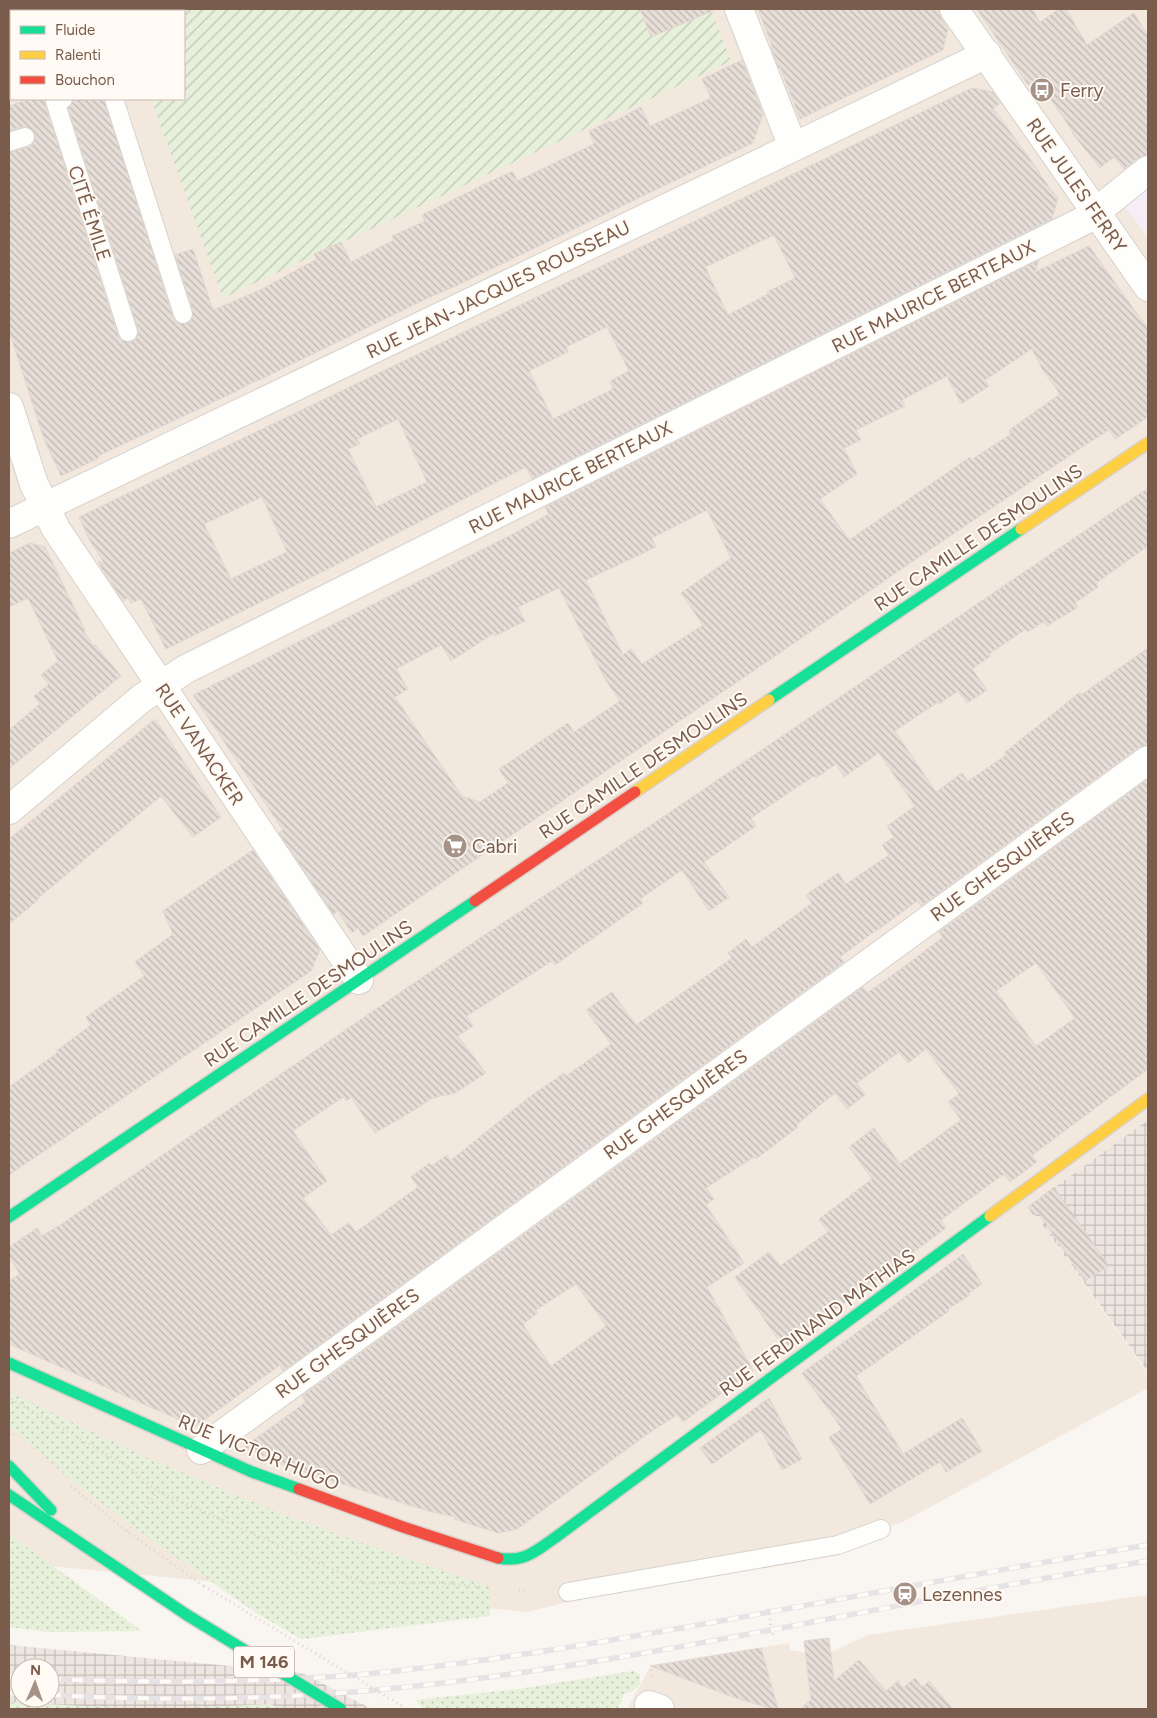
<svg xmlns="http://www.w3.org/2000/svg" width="1157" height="1718" font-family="Figtree,sans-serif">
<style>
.residential{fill:#f2e8de;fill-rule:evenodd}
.industrial{fill:url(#industrial-grid);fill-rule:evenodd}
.education{fill:#f6eef6}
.grass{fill:url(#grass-dots)}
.garden{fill:url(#garden-furrows)}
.building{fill:url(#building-back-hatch);stroke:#e2d8d2;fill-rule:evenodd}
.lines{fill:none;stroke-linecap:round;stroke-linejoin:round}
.lane-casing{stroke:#d7d1cb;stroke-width:20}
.street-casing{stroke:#d7d1cb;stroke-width:30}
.fast-casing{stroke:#d9d2cb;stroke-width:14}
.slow-casing{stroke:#d9d2cb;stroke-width:14}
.jam-casing{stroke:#d9d2cb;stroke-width:14}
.path{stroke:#dcd5d0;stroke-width:3;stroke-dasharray:1 4;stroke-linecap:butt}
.lane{stroke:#fefefd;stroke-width:18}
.street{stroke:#fefefd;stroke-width:28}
.fast{stroke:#16e098;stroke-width:11}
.slow{stroke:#ffcf43;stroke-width:11}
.jam{stroke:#f24e42;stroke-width:11}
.rail-casing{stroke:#e6e3e7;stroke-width:5.5}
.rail{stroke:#fffaf3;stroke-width:4;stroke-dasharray:11;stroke-linecap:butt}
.fast-bridge-casing{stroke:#dad1cc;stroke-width:14;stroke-linecap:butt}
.path-bridge{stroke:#dcd5d0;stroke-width:3;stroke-dasharray:1 4;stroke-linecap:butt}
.fast-bridge{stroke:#16e098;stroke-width:11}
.labels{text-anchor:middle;stroke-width:4;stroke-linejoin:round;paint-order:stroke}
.shield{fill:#fffaf3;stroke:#a28b7f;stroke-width:1}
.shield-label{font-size:18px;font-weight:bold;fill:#7a5c4d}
.poi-label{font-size:19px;fill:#7a5c4d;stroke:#fffaf3;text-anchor:start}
.street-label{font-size:19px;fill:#7a5c4d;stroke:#fffaf3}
</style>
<defs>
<pattern id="industrial-grid" width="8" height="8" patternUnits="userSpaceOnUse" patternTransform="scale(1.25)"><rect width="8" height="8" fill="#ede5e0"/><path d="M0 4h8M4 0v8" fill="none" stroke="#c5bdb8"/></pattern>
<pattern id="grass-dots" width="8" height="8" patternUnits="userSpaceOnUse" patternTransform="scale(1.25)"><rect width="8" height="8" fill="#e7f0db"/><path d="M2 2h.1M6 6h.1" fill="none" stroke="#c0c6b4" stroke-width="1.8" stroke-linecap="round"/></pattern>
<pattern id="garden-furrows" width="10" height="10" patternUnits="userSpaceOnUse" patternTransform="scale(1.25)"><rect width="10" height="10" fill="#e7f0db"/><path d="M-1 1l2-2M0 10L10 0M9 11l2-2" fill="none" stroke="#c0c6b4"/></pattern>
<pattern id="building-back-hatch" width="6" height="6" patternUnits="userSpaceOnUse" patternTransform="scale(1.25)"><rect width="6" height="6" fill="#e6ded7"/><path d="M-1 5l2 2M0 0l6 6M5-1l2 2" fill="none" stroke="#bfb7b1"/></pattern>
</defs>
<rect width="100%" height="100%" fill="#f9f5f0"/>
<path class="residential" d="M9,9h1139v1111l-119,86 119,168v14l-247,135 -374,89 -518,-50zM11,11h173v88h-173z
M1148,1595v114h-521l24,-44 138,-22 1,7 33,6 45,-21z"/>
<path class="industrial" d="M1148,1120v252l-119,-166z
M9,1645l293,28 70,36h-363zM20,1668h30v30h-30z"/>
<path class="education" d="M1148,182v55l-26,-33z"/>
<path class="grass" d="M9,1392l132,63 148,62 200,70 1,29 -189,23 -45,-26 -124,-87 -57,-43 -66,-57z
M9,1534l133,97 -94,1 -39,-5z
M633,1671l7,4v9l-7,7 -9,3 -6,15h-194l-9,-9 104,-11z
M9,1702l130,7h-130z
M271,1704l9,5h-120z"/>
<path class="garden" d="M81,9h559l11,28 61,-25 19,49 -508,237 -72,-199h33v-88h-102z"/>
<path class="building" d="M640,9h77l-66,28z
M758,9h181l2,9 7,10 -5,22 -143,69 -20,-52 -1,2 -8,-22 1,-1z
M977,9h55l8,13 19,-13h7l21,36 47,-32 14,23v119l-10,3 -14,11 -10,-12 -14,11 -28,-35 1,-1 -36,-53 -9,6z
M742,60l21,54 -10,29 -293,141 -34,15 -171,83v-1l-20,11 -137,64 1,2 -38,18 -17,-37 -35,-108v-179l20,-5 4,-3 2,-5v-6l-7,-6h-6l-13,4v-25l21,-7h15v5l73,231 3,5 10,2 5,-3 2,-5v-5l-70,-221 5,-6v-3h31l69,218 3,5 10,2 5,-3 2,-10 -18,-56 18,-6 20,61 47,-20 57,-31 -3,-5 27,-12 10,20 43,-22 -2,-4 33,-15 -3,-6 67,-33 24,-11 4,10 77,-37 -5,-13 21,-10 1,2 30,-16 9,19 61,-28 -9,-19z
M972,88l21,4 8,11 -8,5 47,65 -1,1 9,11h-1l11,13 -6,21 -520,260 -6,-12 -200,103 -160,79 -25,-50 -10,4 -3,-5 -5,3 -21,-32 -4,-8 6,2 -15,-24 -10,-22zM774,235l21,43 -28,14 1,2 -40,21 -23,-48zM607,327l22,44 -19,10 3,8 -60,30 -24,-48 39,-19 -2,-5zM398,419l29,63 -51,25 -28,-58 12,-5 -3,-5zM262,497l25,55 -56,27 -27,-55z
M1089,246l59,83v88l-33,22 -6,-9 -22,14 -171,115 -148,102 -405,275 -5,-8 -6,5 -15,-23 -3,5 -55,-82 4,-3 -90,-135 314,-158 42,-23 -4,-7 494,-247 -4,12zM1032,349l10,20 18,25 -51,36 2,4 -40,26 -1,-3 -121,83 -29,-41 37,-25 -13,-26 17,-8 -5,-10 49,-24 -3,-6 45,-24 14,28 28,-18 -4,-6zM707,510l24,48 -50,35 22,32 -61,39 -11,-15 -8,6 -37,-75 70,-33 -4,-9zM559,588l46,91 15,22 -46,31 -6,-9 -69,46 9,14 -28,19 -18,-6 -67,-99 13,-8 -12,-20 45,-24 10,16 43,-28 1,3 30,-15 -7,-14z
M1148,488v58l-52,37 2,4 -23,16 3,4 -31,19 -4,-4 -15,10 -2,-3 -37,25 2,2 -19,13 15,21 -20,13 -9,-12 -19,13 -1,-2 -43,29 41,61 26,-19 6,8 38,-26 -2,-2 76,-61 1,3 67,-47v97l-9,2 -218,159 -4,-5 -39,29v-1l-38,28 4,5 -561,409 -3,-6 -85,62 -186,-83v-63l11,-7 -11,-16v-11l28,-19 5,8 18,-11 420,-287 171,-113zM879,753l36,53 -28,20 7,11 -12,8 7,10 -43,29 -8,-11 -32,22 6,8 -60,44 -6,-8 -18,14 4,5 -96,67 -24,-33 -26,18 25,34 -45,32 -2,-3 -36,25 -77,62 -4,-5 -15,11 -3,-3 -18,14 7,10 -62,45 -7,-9 -18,12 -28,-37 24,-17 -34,-50 50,-34 4,4 4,-4 24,36 41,-24 16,-11 23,-5 31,-20 -28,-37 15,-10 -6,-10 85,-55 3,4 88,-62 -3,-4 42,-29 27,41 20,-14 -25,-35 52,-36 -5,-8 63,-42 2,2 20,-14 8,13z
M30,543l15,4 40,83 -1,1 9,15 2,-1 26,31 -112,93v-39l31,-26 -6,-8 15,-12 -8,-9 17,-14 -30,-63 -19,9v-54z
M155,719l66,98 -28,20 -32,-41 -124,103 1,1 -29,24v-85z
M1148,779v290l-116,86 5,7 -27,20 -6,-8 -63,46 5,8 -162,120 -49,-71 34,-25 11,14 48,-34 -9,-13 53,-40 -23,-32 25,-19 26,36 61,-44 -13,-18 11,-8 -33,-45 -18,14 -9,-11 -42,31 8,12 -18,14 -12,-16 -39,32 2,2 -42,32 -2,-2 -48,31 8,11 -8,6 38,58 -37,24 46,83 -70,52 -6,-7 -28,18 -132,96 -19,4 -44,-14 1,-2 -27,-6 -136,-43v1l-48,-22 62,-45 -4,-6 561,-409 4,6 38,-27 38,-29 -4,-5zM1036,963l39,55 -39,28 -40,-55zM576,1284l30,42 -55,40 -17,-24 -11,-18 15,-11 -2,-3z
M253,850l67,100 -9,21 -302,204v-88l48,-34 -1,-2 35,-26 -5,-8 58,-41 -9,-14 38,-28 -10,-23z
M1054,1187l55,79 -24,15 -47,-69 -5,3 -5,-8z
M963,1254l19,30 -13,9 1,2 -22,14 1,2 -93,65 47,78 59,-36 20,33 -36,21 -6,-10 -70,42 -41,-67 13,-8 -40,-56z
M769,1398l33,61 -20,11 -21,-40 -49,34 -12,-16z
M829,1638l5,43 25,-21 27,31 12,-10 5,7 12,-10 7,9 7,-6 24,28h-153l11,-9 -7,-59z
M761,1648l17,61h-6l-39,-12 -82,-31z"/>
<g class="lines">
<defs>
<path id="lane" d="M9,37l2,-1
M63,99l-8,2 73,231
M114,99l69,215
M9,142l16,-5
M568,1592l270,-47 43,-16"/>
<path id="street" d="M739,9l54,138
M954,9l194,278
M9,407l25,77 22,45 303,451
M9,524l978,-470
M9,810l133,-112 44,-29 887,-443 14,-7 61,-49
M201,1450l947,-690
M649,1705l11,4"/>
<path id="fast" d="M769,700l252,-171
M9,1217l466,-316
M9,1363l243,109 47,17
M9,1466l42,44
M9,1495l178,120
M498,1558c26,5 38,-7 58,-21l434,-321"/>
<path id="slow" d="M1021,529l127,-86
M635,792l134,-92
M990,1216l158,-117"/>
<path id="jam" d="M475,901l160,-109
M299,1489l104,38 95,31"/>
</defs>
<use href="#lane" class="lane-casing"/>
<use href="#street" class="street-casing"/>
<use href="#fast" class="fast-casing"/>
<use href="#slow" class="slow-casing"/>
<use href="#jam" class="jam-casing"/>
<path class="path" d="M11,1399l121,70 25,22 206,92h77l43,4
M9,1431l7,6
M71,1486l57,46 76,54
M221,1520l15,-23
M128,1532l29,-41
M519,1590l7,1
M768,1609l5,27
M651,1676v-11
M402,1709v-3"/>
<use href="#lane" class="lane"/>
<use href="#street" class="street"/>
<use href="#fast" class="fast"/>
<use href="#slow" class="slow"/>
<use href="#jam" class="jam"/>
<defs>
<path id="rail" d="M9,1676l11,1
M50,1679c106,4 212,4 317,-5 125,-12 247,-34 370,-56 137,-25 274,-51 411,-73
M9,1693l11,1
M50,1695c96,5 193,5 290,-2 272,-21 539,-90 808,-132"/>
</defs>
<use href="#rail" class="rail-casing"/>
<use href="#rail" class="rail"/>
<defs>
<path id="fast-bridge" d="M187,1615l154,94"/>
</defs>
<use href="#fast-bridge" class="fast-bridge-casing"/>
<path class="path-bridge" d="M204,1586l198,120"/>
<use href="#fast-bridge" class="fast-bridge"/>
</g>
<defs>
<symbol id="bus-disc" viewBox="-11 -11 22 22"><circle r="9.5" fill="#a69286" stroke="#fffaf3"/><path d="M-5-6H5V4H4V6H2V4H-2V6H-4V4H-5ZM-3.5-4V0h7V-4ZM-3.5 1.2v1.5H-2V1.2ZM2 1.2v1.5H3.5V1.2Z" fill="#fff"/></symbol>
<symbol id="supermarket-disc" viewBox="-11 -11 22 22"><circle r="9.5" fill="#a69286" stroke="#fffaf3"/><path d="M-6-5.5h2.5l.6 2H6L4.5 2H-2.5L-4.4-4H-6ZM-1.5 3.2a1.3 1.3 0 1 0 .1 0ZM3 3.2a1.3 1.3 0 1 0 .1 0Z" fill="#fff"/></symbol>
<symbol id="station-disc" viewBox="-11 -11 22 22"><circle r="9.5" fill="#a69286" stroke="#fffaf3"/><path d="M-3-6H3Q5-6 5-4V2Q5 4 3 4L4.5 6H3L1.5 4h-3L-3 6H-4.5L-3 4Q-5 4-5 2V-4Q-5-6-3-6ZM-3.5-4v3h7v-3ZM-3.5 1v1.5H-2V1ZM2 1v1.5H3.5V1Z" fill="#fff"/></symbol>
</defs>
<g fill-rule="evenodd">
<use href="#bus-disc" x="1028" y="76" width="28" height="28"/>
<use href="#supermarket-disc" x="441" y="832" width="28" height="28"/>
<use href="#station-disc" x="891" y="1580" width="28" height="28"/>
</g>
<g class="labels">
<rect class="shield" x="234" y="1646.5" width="60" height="31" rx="4"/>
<g class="shield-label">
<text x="264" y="1668">M 146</text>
</g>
<g class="poi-label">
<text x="1060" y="97">Ferry</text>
<text x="472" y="853">Cabri</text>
<text x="922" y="1601">Lezennes</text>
</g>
<g class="street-label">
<text transform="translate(1077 185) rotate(55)" y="7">RUE JULES FERRY</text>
<text transform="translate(90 213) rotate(72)" y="7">CITÉ ÉMILE</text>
<text transform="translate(498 289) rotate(-26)" y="7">RUE JEAN-JACQUES ROUSSEAU</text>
<text transform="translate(933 296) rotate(-27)" y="7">RUE MAURICE BERTEAUX</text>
<text transform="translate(570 477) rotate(-27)" y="7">RUE MAURICE BERTEAUX</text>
<text transform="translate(978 537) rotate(-34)" y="7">RUE CAMILLE DESMOULINS</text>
<text transform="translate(200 744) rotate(56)" y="7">RUE VANACKER</text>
<text transform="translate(643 765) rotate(-34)" y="7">RUE CAMILLE DESMOULINS</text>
<text transform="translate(1002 866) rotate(-36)" y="7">RUE GHESQUIÈRES</text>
<text transform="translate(308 993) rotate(-34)" y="7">RUE CAMILLE DESMOULINS</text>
<text transform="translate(675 1104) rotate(-36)" y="7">RUE GHESQUIÈRES</text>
<text transform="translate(817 1322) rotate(-36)" y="7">RUE FERDINAND MATHIAS</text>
<text transform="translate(347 1343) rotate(-36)" y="7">RUE GHESQUIÈRES</text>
<text transform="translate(259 1452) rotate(22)" y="7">RUE VICTOR HUGO</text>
</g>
</g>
<rect width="1157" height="1718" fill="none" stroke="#7a5c4d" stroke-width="20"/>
<rect x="10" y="10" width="175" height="90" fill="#fffaf3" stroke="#cabbb1"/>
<rect x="20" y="26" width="25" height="8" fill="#16e098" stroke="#cabbb1"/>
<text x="55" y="35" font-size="15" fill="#7a5c4d">Fluide</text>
<rect x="20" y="51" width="25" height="8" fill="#ffcf43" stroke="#cabbb1"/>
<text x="55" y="60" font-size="15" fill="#7a5c4d">Ralenti</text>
<rect x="20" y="76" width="25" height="8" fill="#f24e42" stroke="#cabbb1"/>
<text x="55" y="85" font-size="15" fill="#7a5c4d">Bouchon</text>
<g transform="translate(35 1683) rotate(2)"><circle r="24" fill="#fffaf3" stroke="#cabbb1"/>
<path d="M0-4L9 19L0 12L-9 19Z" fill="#a69286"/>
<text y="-8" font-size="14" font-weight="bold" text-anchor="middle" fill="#7a5c4d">N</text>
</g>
</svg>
